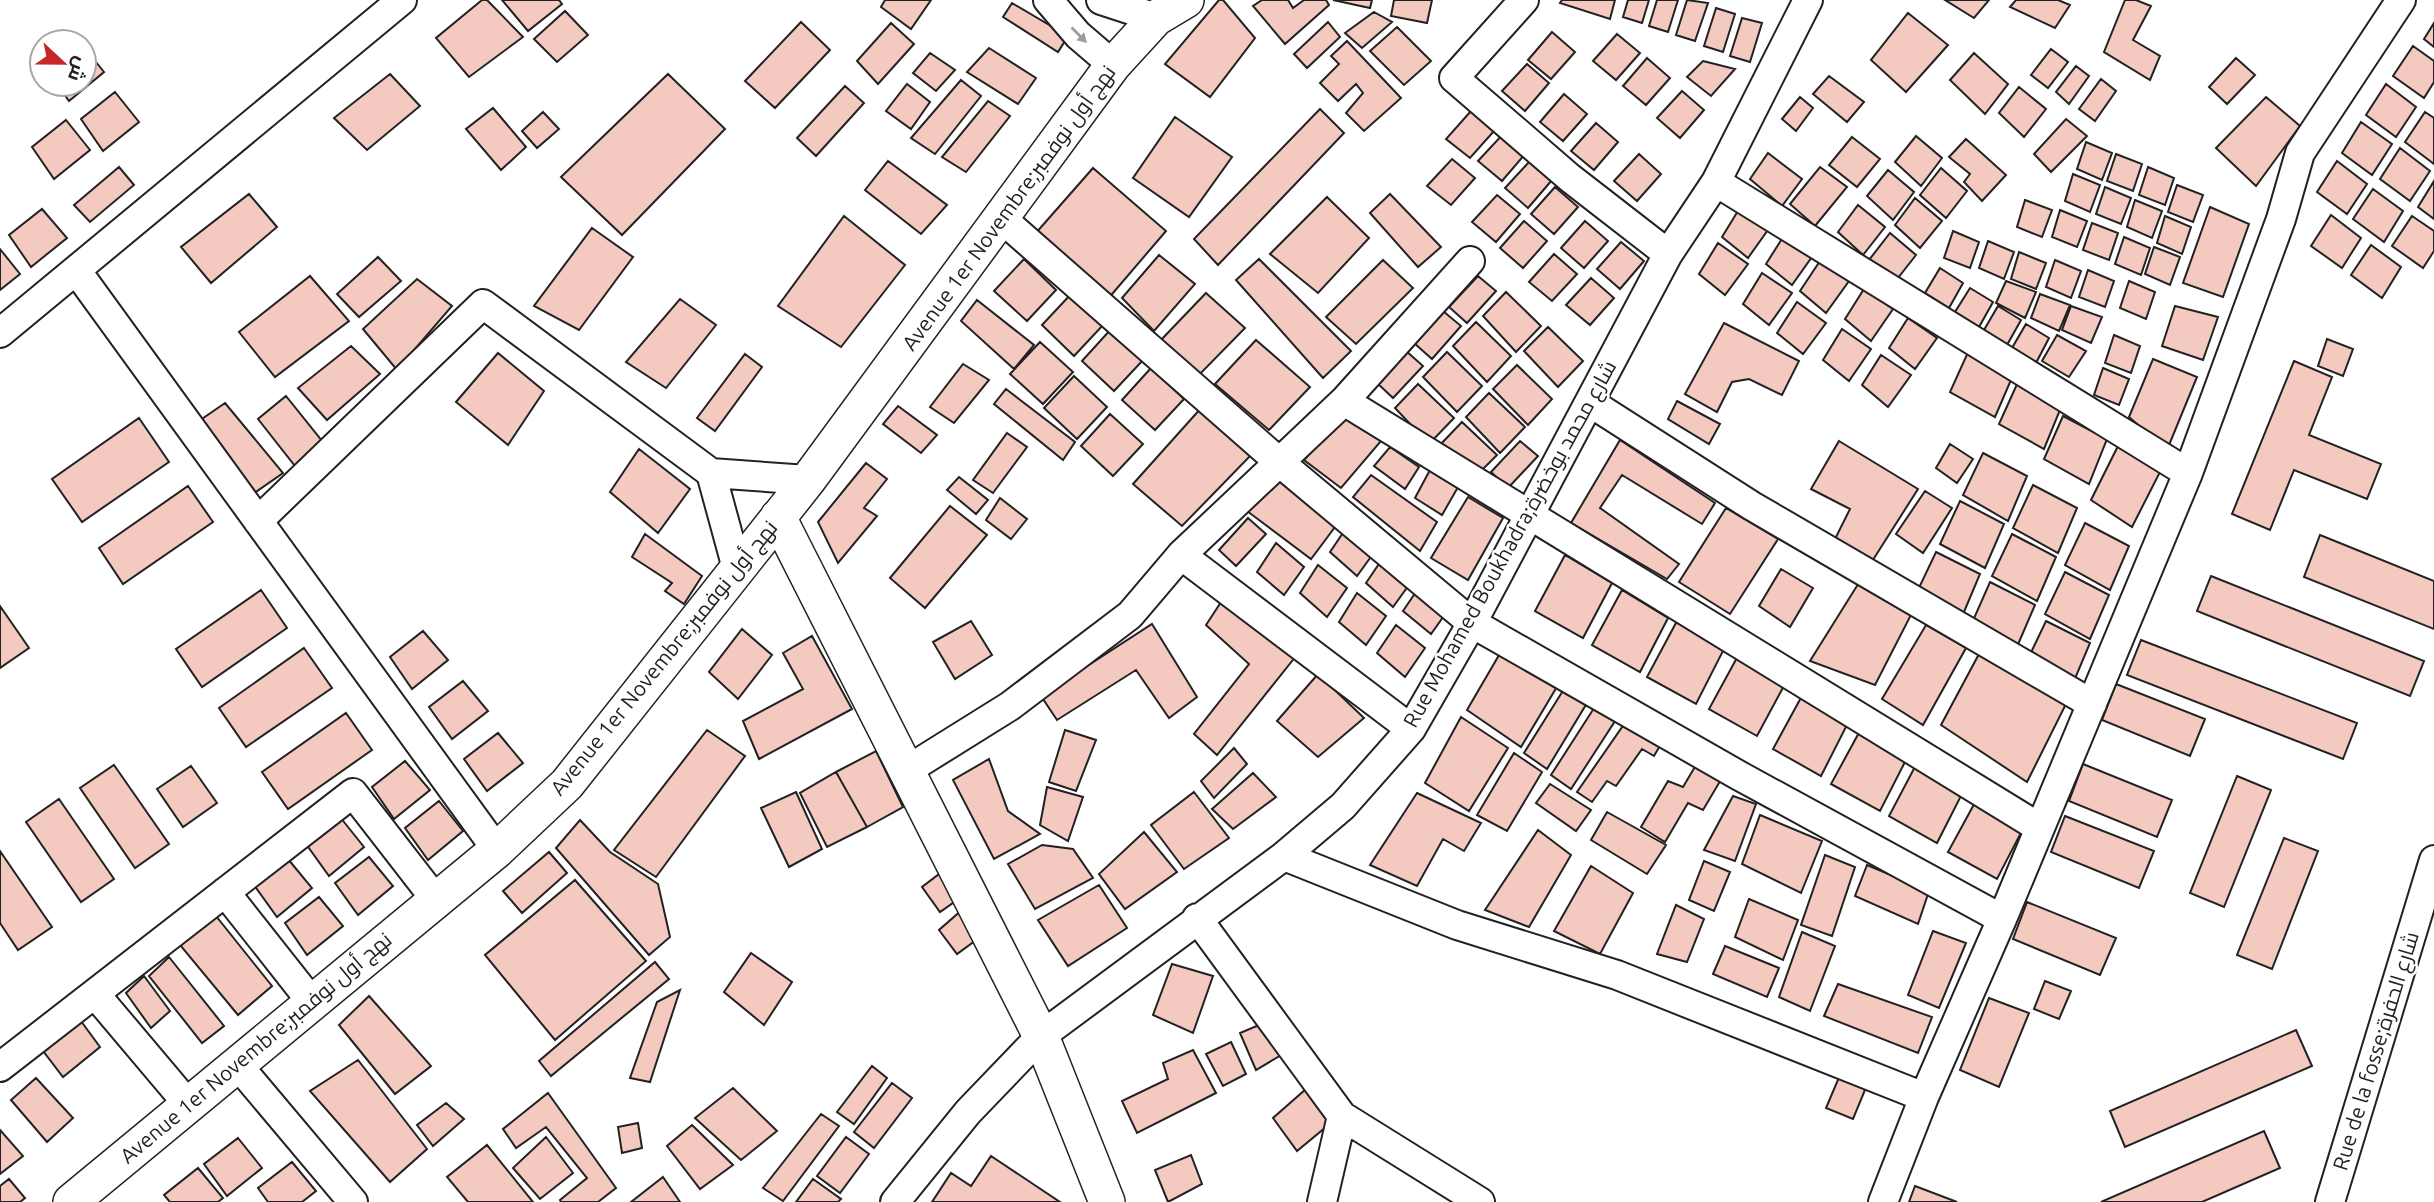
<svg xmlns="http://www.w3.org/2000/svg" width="2434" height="1202" font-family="Ubuntu,Cairo,sans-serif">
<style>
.building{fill:#f3c9c0;stroke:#222;stroke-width:2}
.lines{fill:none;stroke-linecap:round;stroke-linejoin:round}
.minor-casing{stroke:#222;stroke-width:32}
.major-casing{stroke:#222;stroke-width:38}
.minor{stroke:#fff;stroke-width:28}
.major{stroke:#fff;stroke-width:35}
.oneway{fill:#9c9c9c}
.labels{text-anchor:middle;stroke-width:5;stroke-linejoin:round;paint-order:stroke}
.street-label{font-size:21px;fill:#222;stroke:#fff}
</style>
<rect width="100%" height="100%" fill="#fff"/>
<path class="building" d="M482,0h5l36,37 -54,40 -33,-39z
M502,0h57l3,4 -34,27z
M885,0h46l-20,29 -30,-22z
M1219,0h4l32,38 -45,59 -45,-33z
M1262,0h26l5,8 11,-8h22l3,5 -44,39 -32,-38z
M1333,0h39l-2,8z
M1394,0h38l-5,23 -36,-7z
M1562,0h53l-5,19 -50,-16z
M1628,0h21l-7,23 -19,-6z
M1657,0h21l-10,32 -19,-6z
M1687,0l21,3 -13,38 -19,-6z
M1945,0h44l-15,18z
M2016,0h42l12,5 -15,23 -45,-21z
M2125,0h11l15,6 -18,34 27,16 -10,24 -46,-28z
M1012,3l56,33 -10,16 -55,-35z
M1716,8l19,6 -12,38 -19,-6z
M565,11l23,24 -31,27 -23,-23z
M1374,12l18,10 -30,26 -17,-15z
M1908,13l40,32 -42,47 -35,-32z
M1742,18l20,5 -12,39 -20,-6z
M801,22l29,28 -55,58 -30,-27z
M1328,22l12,15 -33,31 -13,-14z
M891,23l23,21 -36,40 -21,-23z
M2434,23v24l-10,-8z
M1397,27l34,34 -27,24 -34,-34z
M1552,32l23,20 -24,27 -23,-19z
M1617,34l23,19 -24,27 -23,-19z
M1347,41l54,57 -37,33 -18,-18 17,-20 -7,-9 -18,17 -18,-18 19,-19 -8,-8z
M2413,46l21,15v21l-10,16 -31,-22z
M84,47l20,25 -35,29 -12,-17h27z
M989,48l47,30 -18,26 -51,-32z
M2051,49l17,13 -20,26 -17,-13z
M930,53l25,17 -19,21 -23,-18z
M1974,53l34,31 -23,30 -35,-34z
M1647,58l23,20 -24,27 -23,-19z
M2236,58l19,17 -28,29 -18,-17z
M1703,61l32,8 -24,27 -24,-19z
M1527,64l22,19 -24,28 -23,-20z
M2076,66l13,10 -20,28 -13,-12z
M390,74l30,32 -53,44 -33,-32z
M668,74l57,55 -103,106 -61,-58z
M1829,76l35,26 -17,20 -34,-28z
M2101,79l15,12 -21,30 -16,-12z
M961,80l20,16 -46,58 -24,-16z
M907,84l23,18 -19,27 -25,-18z
M2386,84l30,23 -20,30 -30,-22z
M845,86l19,17 -48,53 -19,-18z
M2019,87l27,22 -22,28 -25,-24z
M1682,91l22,19 -24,28 -23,-20z
M115,92l24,30 -36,29 -22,-32z
M1564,94l23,20 -24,27 -23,-19z
M1800,97l13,11 -17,23 -14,-12z
M2266,97l34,29 -44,60 -40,-38z
M988,101l22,15 -44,56 -24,-15z
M493,108l33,39 -25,23 -35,-41z
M1320,109l24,24 -126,132 -24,-26z
M1471,111l23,20 -24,27 -24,-19z
M543,112l16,17 -22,19 -15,-17z
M2425,112l9,6v46l-29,-22z
M1175,117l57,40 -43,60 -56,-39z
M2066,119l21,17 -36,36 -17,-18z
M66,120l24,30 -36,29 -22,-32z
M2361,122l31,22 -20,31 -30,-22z
M1596,123l22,19 -24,28 -23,-19z
M1503,134l23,19 -24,28 -24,-20z
M1916,136l26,22 -21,28 -26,-24z
M1852,137l28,22 -23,28 -28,-22z
M1966,139l40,36 -24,26 -18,-19 6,-8 -21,-17z
M2086,142l26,11 -10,27 -25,-11z
M2400,148l30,23 -20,30 -30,-22z
M1768,153l34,26 -20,27 -32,-27z
M1639,154l22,20 -24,27 -23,-20z
M2116,154l26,10 -9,27 -26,-10z
M1452,159l23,19 -24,27 -24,-19z
M888,161l59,44 -26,29 -56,-44z
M1530,161l22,19 -24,28 -23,-20z
M2337,161l30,23 -20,30 -30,-22z
M119,167l15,18 -44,37 -16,-17z
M1820,167l27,20 -32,39 -25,-22z
M2148,167l26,11 -9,27 -26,-10z
M1093,168l73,63 -59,69 -72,-66z
M1941,168l26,23 -21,27 -26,-23z
M1888,170l26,22 -21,28 -26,-24z
M2073,174l27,11 -10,27 -25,-11z
M2434,181v38l-16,-12z
M2177,185l26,10 -10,27 -25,-10z
M1555,187l23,20 -24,27 -23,-20z
M2105,187l26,11 -10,26 -25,-10z
M2373,189l30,22 -19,31 -31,-23z
M249,194l28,33 -66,56 -30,-36z
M1390,194l51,53 -23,20 -48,-54z
M1497,195l23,19 -24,28 -24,-20z
M1327,197l42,41 -51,55 -48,-39z
M1915,198l27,23 -22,27 -25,-23z
M2025,200l27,10 -10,27 -25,-10z
M2135,200l27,11 -10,27 -25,-11z
M1858,205l27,22 -22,28 -25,-23z
M1741,206l29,21 -22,31 -26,-21z
M2210,207l39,17 -26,73 -40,-14z
M42,209l25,29 -36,29 -22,-32z
M2060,210l27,11 -10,26 -25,-10z
M2331,215l30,23 -19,30 -31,-22z
M844,216l61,49 -64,82 -63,-41z
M2165,216l26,11 -9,27 -25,-11z
M2412,216l22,15v20l-11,17 -31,-22z
M1524,221l23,20 -24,27 -23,-20z
M1585,221l23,20 -24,27 -23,-20z
M2092,223l26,10 -9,27 -26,-10z
M592,228l41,29 -54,73 -45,-24z
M1953,231l26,11 -9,26 -26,-10z
M1890,233l26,22 -22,28 -25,-23z
M1785,234l29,20 -22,31 -26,-21z
M2124,237l26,11 -9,27 -26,-11z
M1988,241l26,11 -10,27 -25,-11z
M1621,242l23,19 -24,28 -23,-20z
M1718,243l30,21 -23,31 -26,-21z
M2371,245l30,22 -19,31 -31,-23z
M2154,247l26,10 -10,28 -25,-11z
M0,249l20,25 -20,16z
M2019,252l27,11 -10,26 -25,-10z
M1554,254l23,20 -25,27 -23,-19z
M1159,255l36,29 -41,47 -32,-33z
M378,257l23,24 -42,36 -22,-23z
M1024,259l32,31 -29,31 -33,-30z
M1259,259l92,92 -28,27 -87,-98z
M1383,260l30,28 -57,56 -30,-27z
M2055,260l26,11 -10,27 -25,-11z
M1820,261l29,20 -23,32 -26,-22z
M1940,268l23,15 -14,25 -24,-15z
M2088,270l26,11 -9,26 -26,-10z
M1762,273l30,20 -23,32 -26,-21z
M310,276l39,45 -74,56 -36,-45z
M1478,276l18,15 -29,32 -18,-16z
M1591,278l23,20 -24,27 -24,-20z
M417,279l35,27 -55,64 -34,-41z
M2006,281l30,11 -11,26 -29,-15z
M2129,281l26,11 -9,27 -26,-11z
M1970,288l23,14 -14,25 -24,-15z
M1864,289l29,20 -22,32 -26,-22z
M1506,292l35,34 -25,26 -33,-36z
M1072,293l32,31 -30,32 -32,-31z
M1206,293l39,35 -46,47 -39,-34z
M2040,294l30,11 -11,26 -28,-13z
M680,299l36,26 -50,63 -40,-26z
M977,300l57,45 -20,24 -53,-48z
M1797,302l29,21 -23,31 -26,-21z
M1998,306l23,14 -14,25 -23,-15z
M2071,306l31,11 -11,26 -29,-13z
M2175,306l43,11 -15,43 -41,-14z
M1443,311l18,15 -29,33 -18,-16z
M1908,318l29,20 -22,31 -26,-21z
M1476,322l35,34 -24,26 -34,-36z
M1724,323l75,38 -17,34 -33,-16 -17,3 -15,30 -32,-18z
M2026,324l23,14 -13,25 -24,-15z
M1548,327l35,34 -25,26 -34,-36z
M1112,328l32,31 -30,32 -32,-30z
M1842,329l29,20 -22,32 -26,-21z
M2057,335l29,16 -17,26 -27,-16z
M2114,335l26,11 -9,27 -26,-10z
M2327,339l26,10 -10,27 -25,-10z
M1256,340l54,47 -41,43 -54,-46z
M1040,342l33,30 -30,32 -33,-30z
M351,346l29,28 -53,46 -29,-32z
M1405,350l18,16 -30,32 -17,-16z
M1969,350l45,23 -19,44 -45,-25z
M1447,352l35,34 -25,26 -34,-35z
M498,353l46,38 -36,54 -52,-43z
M745,354l17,13 -47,64 -18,-13z
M1881,355l30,20 -23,32 -26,-22z
M2153,359l44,18 -30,73 -38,-33z
M2294,361l38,16 -23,58 72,29 -14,35 -73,-29 -24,60 -38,-16z
M963,364l26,16 -35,43 -24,-16z
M1517,365l35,34 -24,26 -35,-36z
M1151,368l33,31 -29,31 -33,-30z
M2103,368l26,11 -10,26 -25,-10z
M1074,376l33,31 -30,32 -33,-31z
M2018,382l44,23 -18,44 -45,-25z
M1418,384l36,34 -25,26 -34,-36z
M1006,389l69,53 -12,18 -69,-56z
M1489,393l36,34 -25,26 -34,-36z
M286,396l36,45 -27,25 -37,-47z
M1677,401l43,23 -11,20 -41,-25z
M225,403l58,70 -30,21 -54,-73z
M898,406l39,29 -16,18 -38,-29z
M1202,407l50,47 -70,72 -49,-42z
M1110,414l33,30 -30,32 -32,-30z
M1344,414l37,27 -40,47 -37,-28z
M2063,416l44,23 -18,45 -45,-25z
M139,418l30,44 -87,60 -30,-43z
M1462,422l35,33 -21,21 -37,-30z
M1007,433l20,14 -34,46 -20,-13z
M1620,440l95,63 -13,21 -80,-49 -22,33 79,56 -12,15 -96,-56z
M1520,441l18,15 -30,32 -17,-16z
M1839,441l79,48 -47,74 -38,-20 17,-34 -39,-20z
M1950,444l23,15 -16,24 -21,-15z
M2118,446l43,24 -29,57 -41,-27z
M1390,447l29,20 -14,22 -31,-23z
M639,449l51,40 -32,44 -48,-41z
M1983,453l44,23 -19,45 -45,-26z
M866,463l21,16 -23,29 13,8 -39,47 -20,-41z
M1431,468l30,14 -19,33 -27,-17z
M1371,475l66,47 -17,29 -67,-54z
M1281,476l57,47 -27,36 -64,-48z
M959,477l29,23 -12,14 -29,-24z
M2033,485l44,23 -19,45 -45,-25z
M188,486l25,36 -90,62 -24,-36z
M1925,491l27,17 -29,45 -27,-19z
M1468,497l35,21 -35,62 -37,-22z
M1000,498l27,21 -16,20 -25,-19z
M1960,501l44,23 -19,44 -45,-24z
M950,506l37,29 -62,73 -35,-30z
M1726,508l52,31 -48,75 -51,-32z
M1248,518l18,16 -30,32 -17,-16z
M2085,523l44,23 -19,44 -45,-25z
M1349,524l29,23 -21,29 -27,-24z
M645,534l57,42 -18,28 -19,-13 7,-8 -40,-26z
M2012,534l44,23 -19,44 -45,-25z
M2320,535l114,46v48l-130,-52z
M1276,543l28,24 -20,28 -27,-23z
M1936,552l44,22 -19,45 -45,-25z
M1385,555l29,23 -21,29 -27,-24z
M1565,555l47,28 -29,55 -48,-27z
M1318,565l29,23 -20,29 -27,-24z
M1781,569l32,19 -23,39 -31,-21z
M2065,572l44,23 -19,44 -45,-25z
M2211,576l213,85 -14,35 -213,-85z
M1860,581l53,30 -38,74 -65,-24z
M1990,582l45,23 -19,44 -45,-24z
M1422,583l29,23 -20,28 -28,-23z
M261,590l26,38 -85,59 -26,-38z
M1622,590l46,28 -28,54 -48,-27z
M1357,593l29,23 -20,29 -27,-23z
M1223,599l73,57 -79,99 -23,-21 55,-70 -43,-39z
M0,606l29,42 -29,20z
M971,621l21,34 -37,24 -22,-37z
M1677,621l47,28 -28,55 -49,-27z
M2046,621l44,22 -19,45 -45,-25z
M1152,624l45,73 -28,21 -33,-48 -79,50 -16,-24z
M1396,625l29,23 -20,29 -28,-24z
M1926,625l40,23 -43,77 -41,-26z
M742,629l30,26 -34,44 -29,-27z
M423,631l25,29 -36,29 -22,-32z
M812,636l40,73 -93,50 -16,-38 60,-32 -20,-36z
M2141,640l216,83 -14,36 -216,-84z
M304,648l28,40 -86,59 -27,-39z
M1502,650l56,35 -37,62 -54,-37z
M1739,654l47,28 -29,54 -48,-27z
M1979,654l87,50 -39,78 -86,-57z
M1318,674l46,44 -46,39 -41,-36z
M463,681l25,30 -36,28 -23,-32z
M2116,684l89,35 -15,37 -88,-36z
M1564,689l23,14 -40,66 -23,-16z
M1803,694l46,27 -28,55 -48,-27z
M1596,705l21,13 -46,71 -20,-14z
M346,713l26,37 -84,59 -26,-37z
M1461,717l47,31 -39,63 -44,-28z
M1627,720l34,24 -7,12 -12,-7 -26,37 -9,-5 -15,21 -15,-10z
M1861,729l47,27 -28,55 -49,-27z
M707,730l38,26 -89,121 -42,-27z
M1065,730l31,10 -20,51 -27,-9z
M498,733l25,30 -36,28 -23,-32z
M1234,748l13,16 -33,34 -13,-17z
M876,751l27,56 -36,20 -31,-55z
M1514,753l28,19 -35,59 -30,-16z
M989,759l19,52 32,23 -46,25 -41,-79z
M405,761l25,29 -36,29 -22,-32z
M1918,761l47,27 -28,55 -48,-27z
M2083,764l89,36 -15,37 -88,-36z
M114,765l55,79 -34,24 -55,-80z
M1696,765l26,13 -19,32 -15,-7 -23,39 -24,-15 27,-46 15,6z
M191,766l26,37 -34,24 -26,-38z
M836,772l31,55 -40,20 -27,-54z
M1253,773l23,24 -43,32 -21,-20z
M2237,776l34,14 -47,117 -34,-14z
M1550,784l41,26 -15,21 -40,-28z
M1047,787l36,10 -15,44 -28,-16z
M796,792l26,57 -33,18 -28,-59z
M1194,792l35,46 -45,31 -33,-44z
M1417,793l64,30 -17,28 -21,-12 -26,47 -47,-21z
M1733,796l23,8 -21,57 -31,-11z
M1978,797l47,28 -28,54 -49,-27z
M59,799l55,80 -33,23 -55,-80z
M439,801l24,30 -35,29 -23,-32z
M1607,812l59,33 -19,29 -56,-34z
M1760,815l62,26 -21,52 -59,-29z
M2065,816l89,35 -15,37 -88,-36z
M340,817l24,30 -35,29 -23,-32z
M580,820l30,32 48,32 12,53 -21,18 -93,-107z
M1538,830l33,25 -42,72 -44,-17z
M1144,832l33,40 -52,37 -26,-35z
M2284,838l34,13 -46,118 -35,-14z
M1042,845l31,4 20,29 -58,31 -27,-45z
M0,851l52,76 -34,23 -18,-27z
M549,852l18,21 -45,40 -19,-22z
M1825,855l30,12 -23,69 -31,-11z
M369,857l24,29 -35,29 -23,-32z
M288,859l24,29 -35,29 -23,-32z
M1704,861l26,11 -16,39 -25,-11z
M1867,865l62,26 -11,33 -63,-28z
M1591,866l42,27 -33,61 -46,-23z
M947,868l20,25 -27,19 -18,-25z
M575,880l71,81 -91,79 -70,-85z
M1099,885l28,43 -59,38 -30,-46z
M319,897l24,29 -36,29 -22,-32z
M1749,899l49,21 -15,40 -48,-23z
M2027,902l89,36 -16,37 -87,-36z
M1676,905l28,14 -17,43 -30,-8z
M963,909l20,26 -26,19 -18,-24z
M216,916l56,70 -34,29 -58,-70z
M1933,931l33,12 -27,65 -31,-13z
M1802,932l33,14 -25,65 -31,-14z
M1725,946l54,22 -12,29 -54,-23z
M751,953l41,29 -28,43 -40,-33z
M169,957l55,69 -22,17 -53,-67z
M655,962l14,17 -118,97 -12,-15z
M1172,964l41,12 -20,57 -40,-18z
M144,976l26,35 -19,17 -25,-35z
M2045,981l26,10 -12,28 -25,-10z
M1838,984l94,33 -14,36 -94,-37z
M680,990l-30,92 -20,-4 27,-76z
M369,996l62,70 -36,28 -56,-69z
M1989,998l40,15 -30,74 -39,-17z
M78,1017l22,30 -37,30 -23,-30z
M1259,1025l24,29 -27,16 -16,-37z
M2296,1030l16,36 -187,81 -15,-36z
M1231,1042l15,32 -23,12 -17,-32z
M1193,1050l23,43 -79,40 -15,-32 46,-22 -5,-16z
M358,1060l69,89 -37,33 -80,-91z
M872,1066l15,12 -33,46 -17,-12z
M1840,1075l27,10 -14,34 -27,-11z
M36,1078l37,40 -26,24 -36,-42z
M892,1083l20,15 -38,50 -20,-16z
M733,1088l44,43 -36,29 -46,-42z
M1306,1089l26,33 -35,29 -24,-33z
M548,1093l68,95 -18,14h-37l-1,-2 27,-22 -41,-51 -30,21 -13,-19z
M446,1103l18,16 -31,27 -16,-21z
M821,1114l18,12 -56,75 -20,-13z
M638,1123l4,25 -20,5 -4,-26z
M692,1125l41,40 -33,24 -33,-43z
M0,1130l23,26 -23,18z
M2264,1131l16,37 -78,34h-101z
M546,1137l27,36 -33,26 -27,-31z
M846,1137l23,17 -29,39 -23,-17z
M238,1138l24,30 -35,28 -23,-32z
M487,1145l46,57h-65l-21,-25z
M1191,1155l11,29 -34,18 -13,-32z
M991,1156l69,46h-128l19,-29 20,13z
M292,1162l24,29 -14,11h-34l-10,-14z
M198,1168l25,30 -5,4h-48l-6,-7z
M663,1177l17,25h-49z
M9,1179l16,19 -5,4h-20v-16z
M813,1179l28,20 -3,3h-42z
M1915,1186l42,16h-48z"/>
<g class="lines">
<defs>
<path id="minor" d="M1048,0l30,35 35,30
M1101,0l55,18
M1524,0l-70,78 116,100 98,76
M1716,182l472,291
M1001,218l277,243 194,162 266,152 264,144
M76,270l421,580
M0,333l402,-333
M1344,401l696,427
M1591,403l161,103 340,198
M711,473l97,7
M258,521l225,-217 228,169 27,99
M1181,555l230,174
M909,769l101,-63 120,-91 51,-60 163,-154 126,-140
M1284,856l173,69 160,50 307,122
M225,892l86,109
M1197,918l145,198 -20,86
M95,994l92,109
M236,1063l117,139
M0,1067l353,-274 83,107
M1342,1116l138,86
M895,1202l73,-90 73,-76 243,-180 59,-50 68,-77 61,-106 196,-369 48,-72 92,-182
M1883,1202l41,-105 78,-178 186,-446 93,-254 19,-66 101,-153
M2330,1202l104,-342"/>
<path id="major" d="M778,517l263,519 66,166
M71,1202l426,-352 70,-66 241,-304 305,-415 43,-47 30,-18"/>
</defs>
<use href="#minor" class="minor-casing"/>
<use href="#major" class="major-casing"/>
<use href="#minor" class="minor"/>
<use href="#major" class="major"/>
</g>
<defs><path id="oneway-solid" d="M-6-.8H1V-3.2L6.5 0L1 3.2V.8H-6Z" transform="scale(1.75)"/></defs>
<use class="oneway" href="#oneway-solid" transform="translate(1079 35) rotate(45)"/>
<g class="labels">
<g class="street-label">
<text transform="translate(1009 208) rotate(-54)" y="7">Avenue 1er Novembre;نهج أول نوفمبر</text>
<text transform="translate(1510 544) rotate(-61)" y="7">Rue Mohamed Boukhadra;شارع محمد بوخضرة</text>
<text transform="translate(664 658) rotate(-51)" y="7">Avenue 1er Novembre;نهج أول نوفمبر</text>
<text transform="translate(256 1048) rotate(-40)" y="7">Avenue 1er Novembre;نهج أول نوفمبر</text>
<text transform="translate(2376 1051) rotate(-73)" y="7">Rue de la fosse;شارع الحفرة</text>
</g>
</g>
<g transform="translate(63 63) rotate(112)"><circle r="33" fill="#ffffff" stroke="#a7a7a7" stroke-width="2"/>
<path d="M0-5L12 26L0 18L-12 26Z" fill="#c62828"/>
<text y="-10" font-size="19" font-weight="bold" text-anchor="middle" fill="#222222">ش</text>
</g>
</svg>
